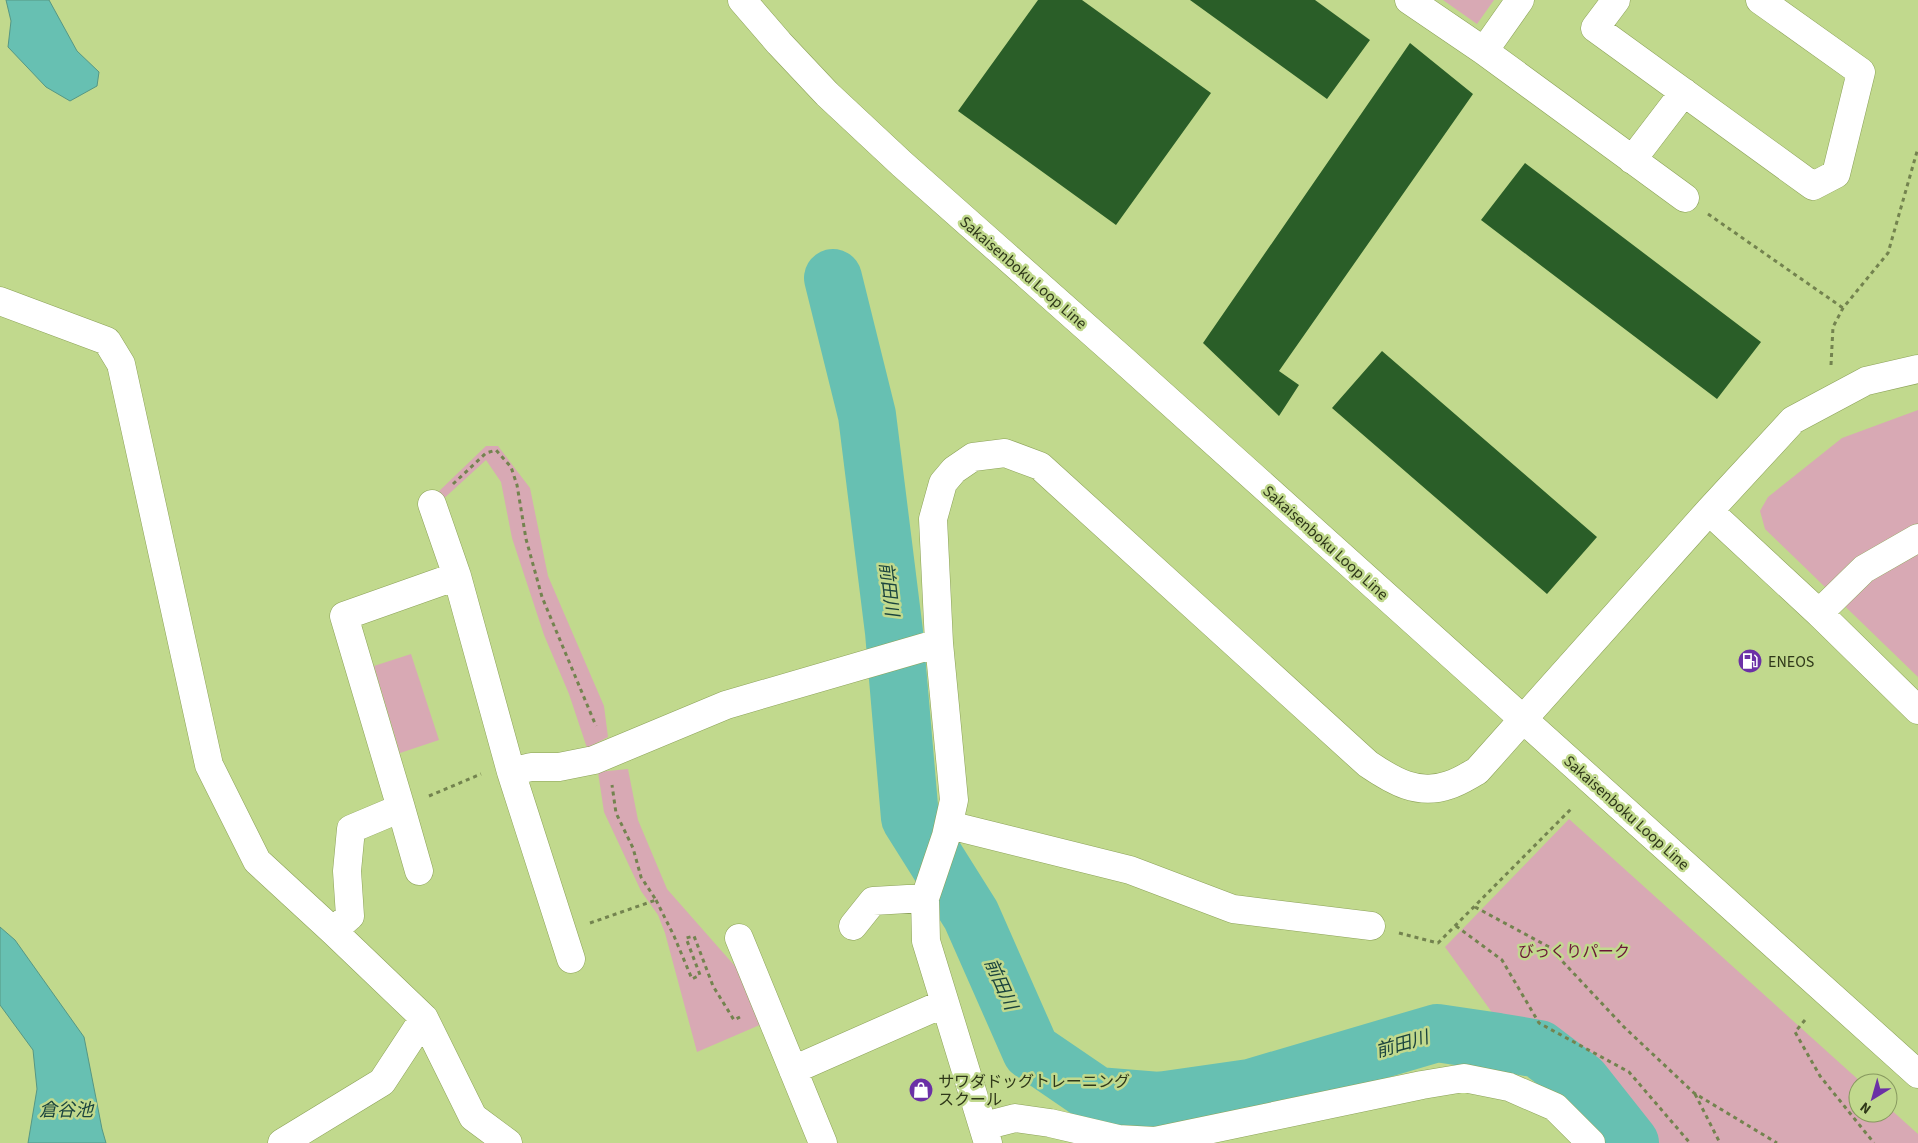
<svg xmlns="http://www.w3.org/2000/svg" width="1918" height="1143" font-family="'Source Sans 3','Noto Sans JP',sans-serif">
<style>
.green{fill:#d8a9b4}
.water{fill:#67c0b2;stroke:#569784}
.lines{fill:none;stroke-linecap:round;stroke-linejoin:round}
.river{stroke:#67c0b2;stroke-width:58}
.building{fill:#2a5e28}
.minor-casing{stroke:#8ca258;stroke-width:29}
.major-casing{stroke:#8ca258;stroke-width:29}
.path{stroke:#73834f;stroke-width:3;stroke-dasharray:4 4;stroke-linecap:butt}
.minor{stroke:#fff;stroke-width:28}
.major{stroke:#fff;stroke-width:28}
.labels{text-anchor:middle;stroke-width:5;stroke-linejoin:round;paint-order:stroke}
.street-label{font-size:16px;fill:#2f3819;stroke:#c1d98d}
.poi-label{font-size:16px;fill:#2f3819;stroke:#c1d98d;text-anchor:start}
.park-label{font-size:16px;fill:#6a1736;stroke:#c1d98d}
.water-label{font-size:18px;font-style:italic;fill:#1b443e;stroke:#c1d98d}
</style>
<rect width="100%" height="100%" fill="#c1d98d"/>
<path class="green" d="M1443,0h51l-17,24z
M1918,410v267l-153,-148 -5,-18 8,-14 74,-59z
M486,446h12l32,42 18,88 56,130 4,31 -21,11 -18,-54 -25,-59 -32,-97 -11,-56 -15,-22 -46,42 -6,-6z
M411,654l28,86 -39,13 -26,-87z
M628,769l10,51 29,69 74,84 21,51 -65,28 -32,-119 -7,-18 -17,-24 -37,-79 -6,-40z
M1569,819l293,264h-4v30h30v-6l30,27v9h-272l-44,-58 -47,-39 -54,-21 -56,-78z"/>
<path class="water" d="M6,0h43l28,51 22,21 -2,14 -27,15 -24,-14 -38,-40 3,-26z
M0,927l15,13 69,97 18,92 4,14h-78l9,-54 -4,-39 -33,-45z"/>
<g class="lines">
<path class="river" d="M833,278l34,137 27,217 16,186 61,97 60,136 66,45 62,5 91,-13 187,-55 61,9 41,7 42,32 49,62"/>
</g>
<path class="building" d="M1038,0h44l129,93 -95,132 -158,-114z
M1190,0h125l55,40 -43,59z
M1410,43l63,51 -194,277 20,14 -20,31 -76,-73z
M1525,163l236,179 -44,57 -236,-179z
M1382,351l215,186 -50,57 -215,-186z"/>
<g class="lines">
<defs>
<path id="minor" d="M1409,0l75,51 201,147
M1616,0l-21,28 218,158 23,-12 25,-102 -101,-72
M1484,51l36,-51
M1632,160l52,-68
M0,301l107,40 14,23 88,401 48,96 76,70 91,87 49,99 35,26
M432,504l25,72
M1709,511l110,102 99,97
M1819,613l45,-44 54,-31
M511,772l60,187
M401,808l18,63
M949,825l181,45 103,39 138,17
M853,926l20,-25 52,-3
M333,931l17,-15 -3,-45 4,-42 50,-21 -57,-192 113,-40 54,196 20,-5h28l35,-7 132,-55 213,-62
M739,938l84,205
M793,1070l152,-67
M984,1126l31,-8 35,5 68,16 37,2 267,-56 42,-7 45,9 46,20 36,36
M282,1143l100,-61 42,-64
M988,1143l-62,-202 -1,-43 21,-62 8,-36 -15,-157 -6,-124 10,-36 11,-13 19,-13 32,-4 35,13 328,298c25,17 50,32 81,21 10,-3 19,-9 28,-14l232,-260 84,-91 73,-39 52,-12"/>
<path id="major" d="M742,0l37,43 48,51 75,70 219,194 797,716"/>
</defs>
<use href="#minor" class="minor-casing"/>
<use href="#major" class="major-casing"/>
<path class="path" d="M1708,214l135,94
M1831,365l2,-38 10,-19 45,-55 30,-105
M453,484l33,-31 10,-3 15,17 6,18 9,54 16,58 54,129
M429,796l52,-22
M656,900l18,36 18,43 8,-4 -14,-37 8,-2 19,50 21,34 6,-3
M1475,907l74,40 75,80 70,66 83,50
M590,923l66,-23 -15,-23 -8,-29 -17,-35 -4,-28
M1456,926l46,34 37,63 90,49 61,71
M1399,933l39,10 133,-134
M1805,1020l-10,12 25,44 54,67
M1695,1094l25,49"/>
<use href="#minor" class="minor"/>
<use href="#major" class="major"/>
</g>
<defs>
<symbol id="fuel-disc" viewBox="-11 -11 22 22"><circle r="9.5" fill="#6b30a6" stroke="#c1d98d"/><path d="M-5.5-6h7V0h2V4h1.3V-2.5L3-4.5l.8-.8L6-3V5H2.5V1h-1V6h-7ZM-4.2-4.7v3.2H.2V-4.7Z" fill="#fff"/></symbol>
<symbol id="shop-disc" viewBox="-11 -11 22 22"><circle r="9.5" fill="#6b30a6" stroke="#c1d98d"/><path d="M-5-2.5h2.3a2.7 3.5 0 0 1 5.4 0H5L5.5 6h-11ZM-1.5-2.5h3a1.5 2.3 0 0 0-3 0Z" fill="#fff"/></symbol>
</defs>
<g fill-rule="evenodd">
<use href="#fuel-disc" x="1736" y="647" width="28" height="28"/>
<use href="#shop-disc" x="907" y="1076" width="28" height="28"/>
</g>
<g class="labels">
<g class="street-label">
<text transform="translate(1024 272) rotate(41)" y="6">Sakaisenboku Loop Line</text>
<text transform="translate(1326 542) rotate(42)" y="6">Sakaisenboku Loop Line</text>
<text transform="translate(1627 812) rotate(42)" y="6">Sakaisenboku Loop Line</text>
</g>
<g class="poi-label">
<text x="1768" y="667">ENEOS</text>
<text x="938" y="1087">サワダドッグトレーニング<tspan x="938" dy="18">スクール</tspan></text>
</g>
<g class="park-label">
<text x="1574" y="957">びっくりパーク</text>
</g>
<g class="water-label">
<text transform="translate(889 589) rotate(83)" y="6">前田川</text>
<text transform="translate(1001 984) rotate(66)" y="6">前田川</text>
<text transform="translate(1402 1044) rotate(-16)" y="6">前田川</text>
<text x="66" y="1116">倉谷池</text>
</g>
</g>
<g transform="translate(1873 1098) rotate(217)"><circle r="24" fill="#c1d98d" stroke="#87995f"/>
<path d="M0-4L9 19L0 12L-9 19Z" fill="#6b30a6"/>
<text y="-8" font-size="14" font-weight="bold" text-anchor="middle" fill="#2f3819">N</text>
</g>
</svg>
